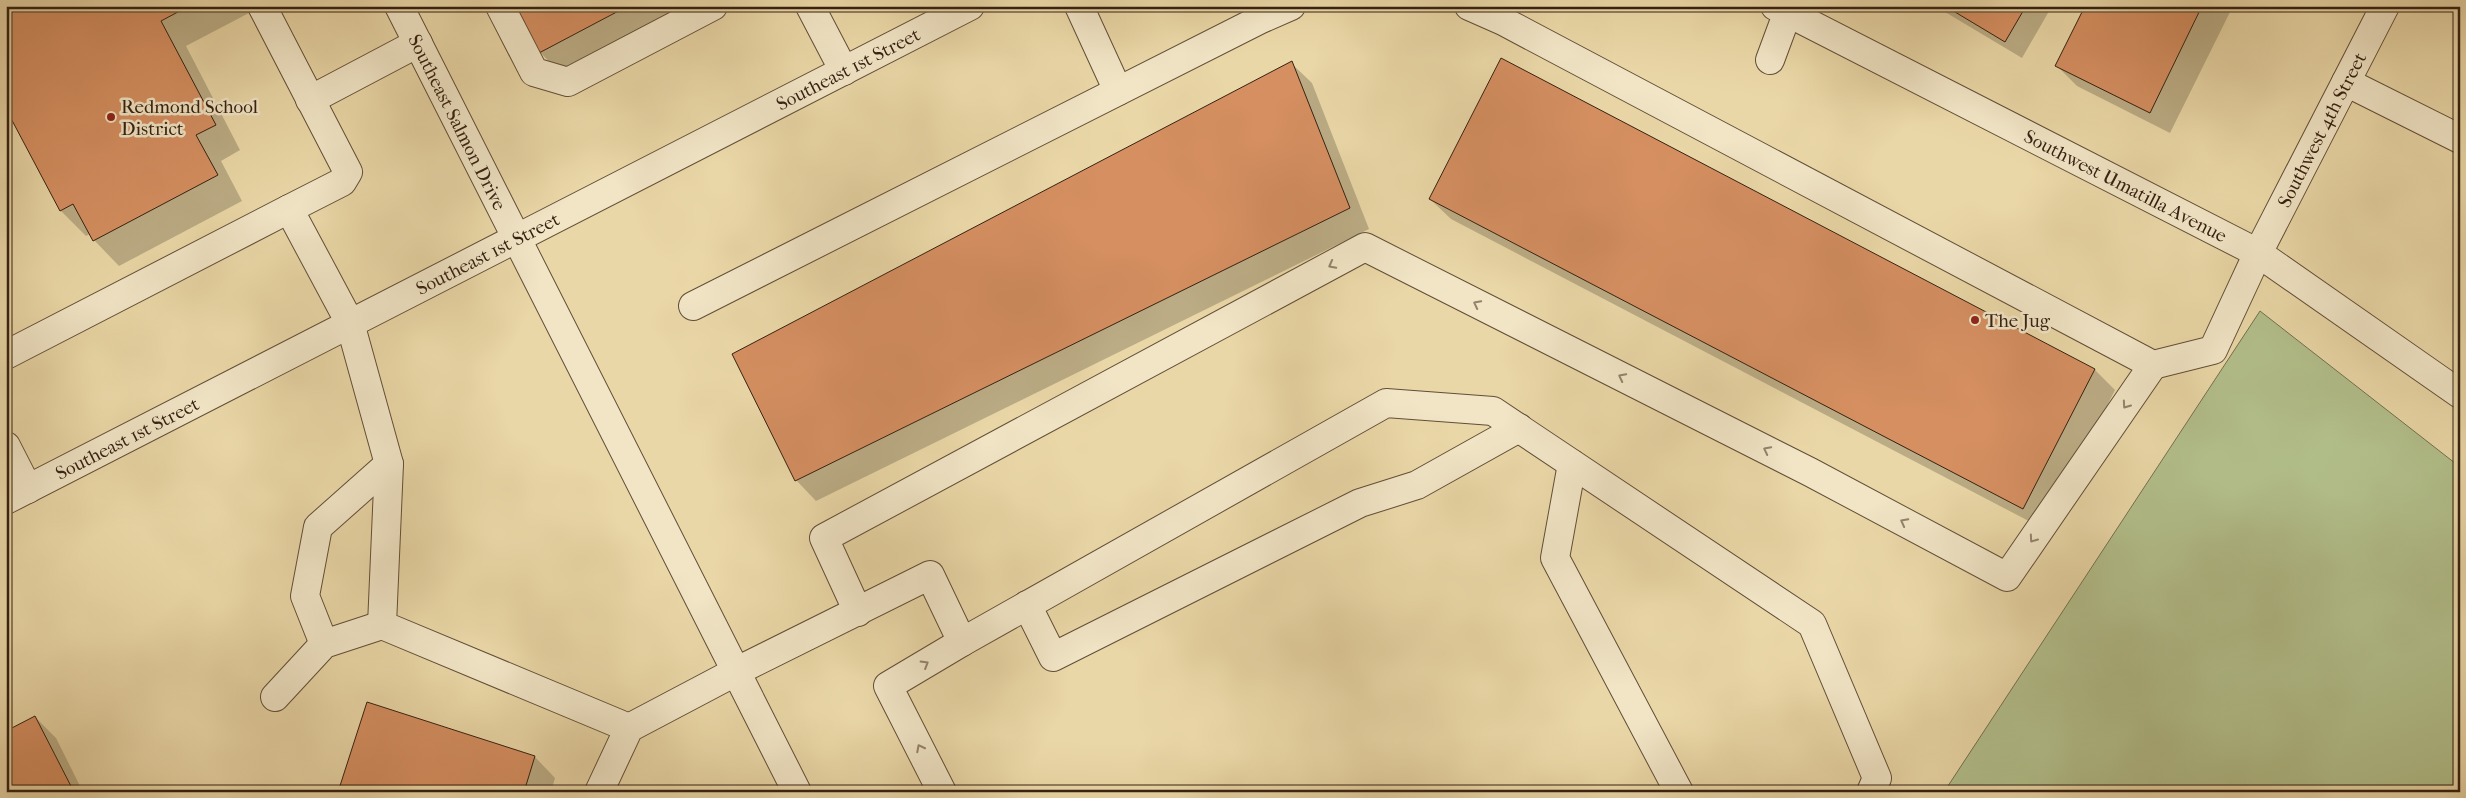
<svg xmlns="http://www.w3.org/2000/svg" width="2466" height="798" font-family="'IM FELL French Canon',serif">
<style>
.green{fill:#b2bf8b;stroke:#74704e}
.shadow{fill:#0003}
.building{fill:#d58f61;stroke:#352112}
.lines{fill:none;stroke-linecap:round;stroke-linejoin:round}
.minor-casing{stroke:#624e37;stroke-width:30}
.minor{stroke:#f1e5c6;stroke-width:28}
.oneway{stroke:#93836c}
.poi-dot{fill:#8f2418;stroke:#f1e5c6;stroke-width:2}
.labels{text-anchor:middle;stroke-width:5;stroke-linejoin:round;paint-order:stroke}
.street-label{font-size:19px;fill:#352112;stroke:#f1e5c6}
.poi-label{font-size:19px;fill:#352112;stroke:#f1e5c6;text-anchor:start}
</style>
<rect width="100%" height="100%" fill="#ead7a7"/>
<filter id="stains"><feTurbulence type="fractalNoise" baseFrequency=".004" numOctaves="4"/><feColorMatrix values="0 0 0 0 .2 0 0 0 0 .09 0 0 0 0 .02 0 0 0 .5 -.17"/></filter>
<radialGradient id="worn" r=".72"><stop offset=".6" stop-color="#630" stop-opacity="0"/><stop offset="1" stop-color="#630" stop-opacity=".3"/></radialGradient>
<path class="green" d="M2260,311l200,156v325h-516z"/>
<path class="shadow" d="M6,6h239l4,7 -63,33 54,104 -19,11 21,40 -123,65 -25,-26 -4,-6 -4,2 -25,-25 -55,-105z
M515,6h172l-127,67 -20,-21z
M1935,6h117l-30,52z
M2086,6h147l-63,127 -93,-47 -20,-20z
M1502,60l593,310 20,20 -71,139 -593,-310 -21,-20z
M1291,63l21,20 57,146 -553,272 -20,-21z
M35,717l21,21 27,54h-77z
M535,757l20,21 -4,14h-212z"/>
<path class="building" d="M6,6h183l-28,15 55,104 -20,10 22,40 -125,66 -20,-37 -13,7 -54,-102z
M514,6h114l-89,47z
M1945,6h81l-21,36z
M2085,6h117l-52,107 -95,-47z
M1501,58l594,311 -72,140 -594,-310z
M1292,61l58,147 -555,273 -63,-127z
M367,702l168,54 -11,36h-186z
M35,716l39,76h-68v-61z"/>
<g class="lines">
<defs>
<g id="minor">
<path d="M262,6l86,166 -6,10 -53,27 61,114 39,141 -7,161 247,103"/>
<path id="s1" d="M399,6l398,786"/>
<path d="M500,6l34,66 34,10 145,-76"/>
<path d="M810,6l34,65"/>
<path d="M1079,6l39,85"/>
<path id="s2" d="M1469,6l34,15 650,344 60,-15 45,-97 127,-247"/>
<path id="s3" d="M1775,6l483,247 202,141"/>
<path d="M1770,60l20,-54"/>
<path d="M2346,82l114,57"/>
<path d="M310,100l108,-57"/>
<path d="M693,306l566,-286 32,-14"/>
<path d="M6,355l283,-146"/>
<path d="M6,446l22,43"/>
<path d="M1572,464l-17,94 124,234"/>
<path id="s4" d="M6,500l964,-494"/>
<path d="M1027,605l26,52 307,-154 57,-18 102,-57"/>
<path d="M858,612l-34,-74 541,-291 445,225 197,105 146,-212"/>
<path d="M324,644l-19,-48 13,-69 71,-63"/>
<path d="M275,697l49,-53 58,-19"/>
<path d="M599,792l30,-64 108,-57 193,-96 32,67"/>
<path d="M942,792l-54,-106 74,-44 424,-239 107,8 319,213 65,154 -6,14"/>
</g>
</defs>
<use href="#minor" class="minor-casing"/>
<use href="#minor" class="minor"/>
</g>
<defs><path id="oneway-chevron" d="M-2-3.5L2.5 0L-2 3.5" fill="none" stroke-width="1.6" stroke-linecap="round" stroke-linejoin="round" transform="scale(1.25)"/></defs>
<g class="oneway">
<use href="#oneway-chevron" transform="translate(1332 265) rotate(152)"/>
<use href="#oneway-chevron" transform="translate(1477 304) rotate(-153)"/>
<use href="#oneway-chevron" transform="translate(1622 377) rotate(-153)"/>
<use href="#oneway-chevron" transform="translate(2126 405) rotate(125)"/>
<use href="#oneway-chevron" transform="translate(1767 450) rotate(-153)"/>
<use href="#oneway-chevron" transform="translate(1904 522) rotate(-152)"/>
<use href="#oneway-chevron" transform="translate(2033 539) rotate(125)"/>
<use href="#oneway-chevron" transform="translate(925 664) rotate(-31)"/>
<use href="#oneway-chevron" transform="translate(920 748) rotate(-117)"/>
</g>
<g class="poi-dot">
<circle cx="111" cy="117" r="5"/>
<circle cx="1975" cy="320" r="5"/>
</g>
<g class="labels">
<g class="street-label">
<text dy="7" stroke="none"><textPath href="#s4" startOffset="946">Southeast 1st Street</textPath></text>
<text dy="7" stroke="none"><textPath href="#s1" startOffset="130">Southeast Salmon Drive</textPath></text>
<text dy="7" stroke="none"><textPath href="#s2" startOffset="1080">Southwest 4th Street</textPath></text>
<text dy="7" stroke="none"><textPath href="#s3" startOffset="394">Southwest Umatilla Avenue</textPath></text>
<text dy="7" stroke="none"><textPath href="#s4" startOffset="541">Southeast 1st Street</textPath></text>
<text dy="7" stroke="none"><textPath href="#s4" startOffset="136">Southeast 1st Street</textPath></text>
</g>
<g class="poi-label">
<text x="121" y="113">Redmond School<tspan x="121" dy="22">District</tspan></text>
<text x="1985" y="327">The Jug</text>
</g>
</g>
<rect width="2466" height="798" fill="none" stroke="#ead7a7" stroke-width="25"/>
<rect x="8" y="8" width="2451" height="783" fill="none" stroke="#352112" stroke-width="2.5"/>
<rect x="12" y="12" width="2441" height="773" fill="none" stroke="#352112"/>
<rect width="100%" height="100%" filter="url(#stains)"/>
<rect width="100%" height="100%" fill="url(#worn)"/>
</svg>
